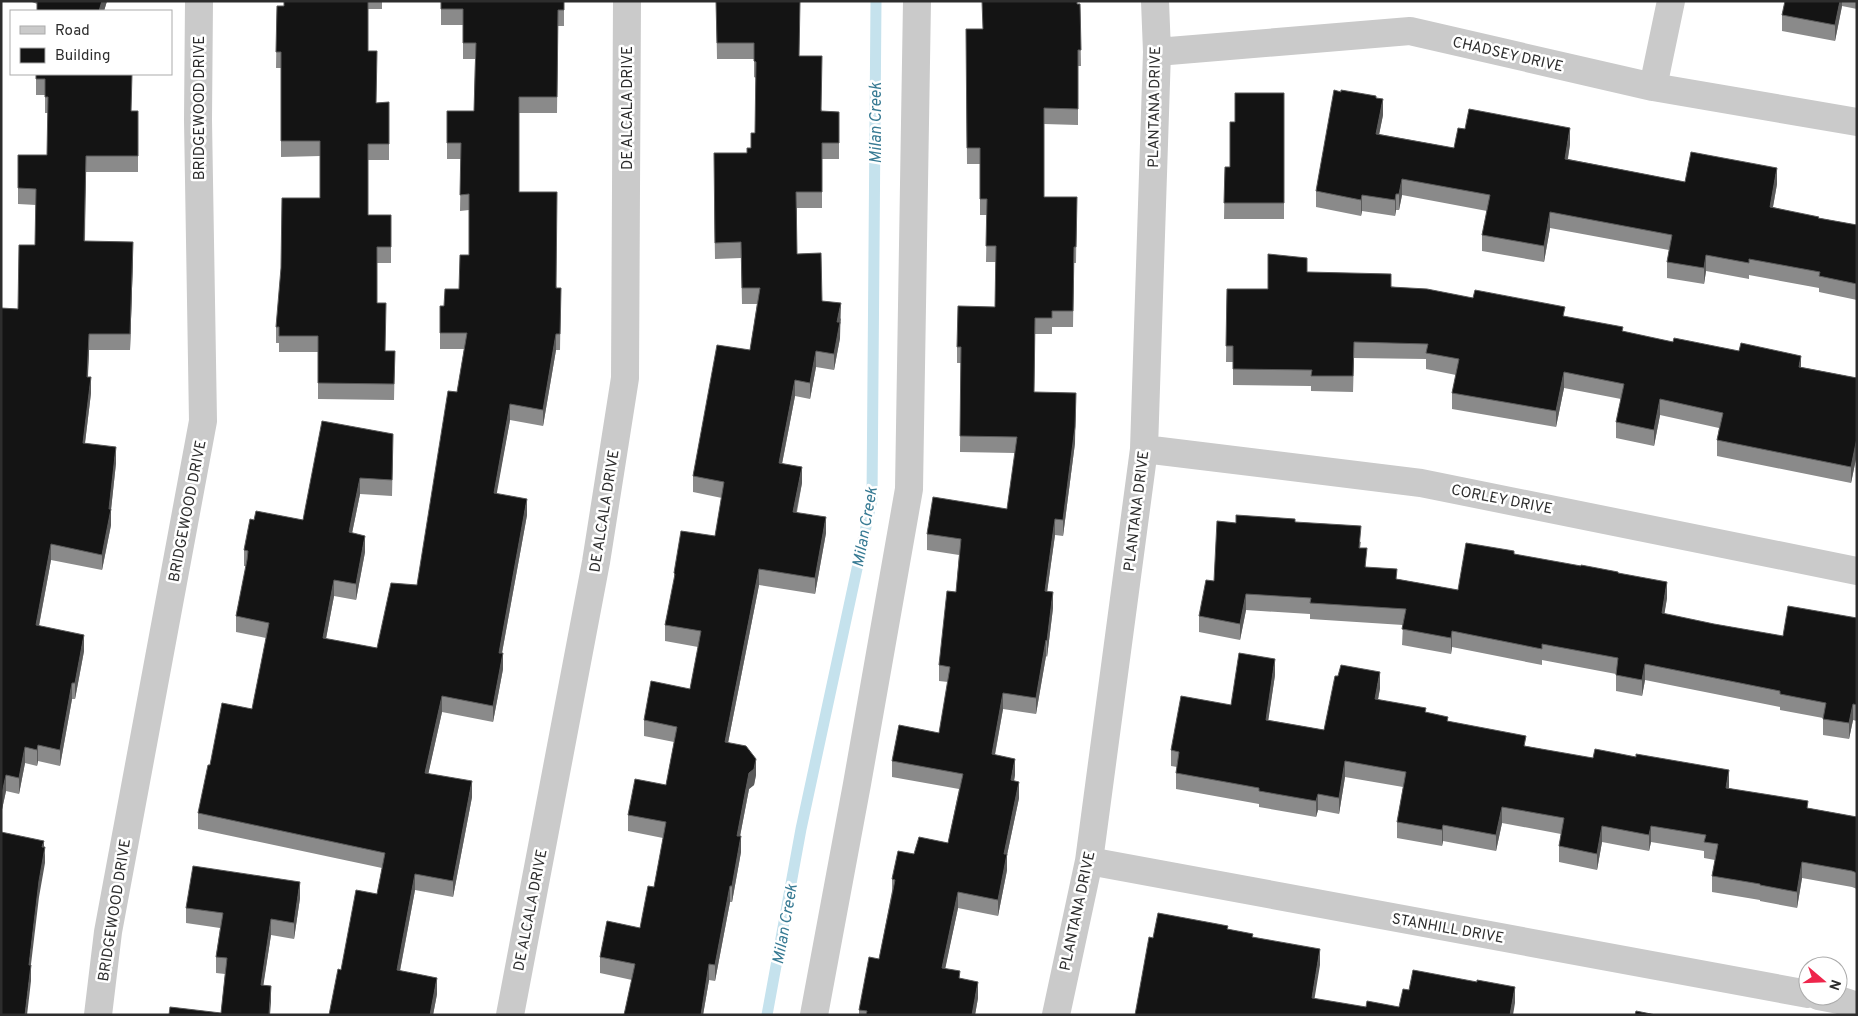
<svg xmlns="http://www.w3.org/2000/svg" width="1858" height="1016" font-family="Overpass,sans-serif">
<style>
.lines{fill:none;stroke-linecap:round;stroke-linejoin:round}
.stream{stroke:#c5e2ed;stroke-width:11}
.minor{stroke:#cacaca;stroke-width:28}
.wall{fill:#8a8a8a}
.shaded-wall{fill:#5a5a5a}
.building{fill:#141414;stroke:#5a5a5a}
.labels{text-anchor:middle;stroke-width:5;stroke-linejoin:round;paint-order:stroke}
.street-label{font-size:15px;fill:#2d2d2d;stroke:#fff}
.water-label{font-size:16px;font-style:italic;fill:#377a93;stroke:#fff}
</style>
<rect width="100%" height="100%" fill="#fff"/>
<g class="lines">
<path class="stream" d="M767,1015l34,-186 71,-330 4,-498"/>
<path class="minor" d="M1157,52l253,-21 243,56 204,35
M1653,87l18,-86
M1144,449l277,34 436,88
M1089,861l719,133
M1818,996l21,4 18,6
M98,1015l10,-83 95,-511 -5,-301 1,-119
M510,1015l86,-453 29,-184 2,-377
M814,1015l43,-231 52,-295 8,-488
M1056,1015l33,-154 55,-412 13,-397 -2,-51"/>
</g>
<path class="wall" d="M32,1h75l-3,10h-67v-7l-5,-2z
M284,1h98v8h-14v42l8,52 13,-1v58h-21v55h23v48h-14v40l8,48h10l-1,49 -76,-1v-47h-39v-9h-3v-16l44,-129v-42l-39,1v-89h-5l1,-62h7z
M441,1h123v25h-6l-1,87h-38v79l38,96h4l-1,62h-4l-13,76 -33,-6 -14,74 31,21 -25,138 1,16 -10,53 -51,-10 -14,62 44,23 -19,100 -38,-7 -15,81 37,23 -4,21h-104l12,-45 36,-76 5,-26 -184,-39v-16l12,-48 42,-56 14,-71 -30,-6v-16l10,-50h-2v-16l10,-30h49l90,-70 -1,46 -32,-2 -8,39 13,19 -9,48 -22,-4 -8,43 51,9 40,-63 40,-193 7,-43h-24v-43h4l15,-17 10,-34v-45l-9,1 1,-52h-14v-48h27l1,-52h-12v-34h-22z
M716,1l83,55 23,55 17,1v47h-17v49h-25v46l25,47 19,18 -1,6v13l-6,32 -18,-3 -6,32 -15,-3 -13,68 20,19 -5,29 29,21 -11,61 -56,-9 -31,158 28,32 -2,10 -5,4 -9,47 1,16 -9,50h-2l-15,79 -6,-1 -6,35h-79l8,-35 -32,-7v-16l40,-29 14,-41 9,-49 -35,-7v-16l38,-30 8,-43 -30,-6v-16l46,-31 8,-42 -33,-6v-16l9,-43v-9l41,-37 7,-38 -29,-6v-16l57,-126 7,-46h-15l-1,-46 -26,1 -1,-65 37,-46 4,-15 1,-55 -2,-1v-18h-37z
M1785,1h72v8l-15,-3 -7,35 -53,-10v-16z
M1077,4h3l1,62h-3v59l-34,-1v73h33l-1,66h-2l-1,64h-21v7h-17l-1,58 41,51 -12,93 -8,-1 -8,56 6,17 -6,49 -1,-1 -10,58 -33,-5 -8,46 20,20 -1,6 5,17 -12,57v15l-9,46 -40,-8 -13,60 15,10 18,20 -3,17h-116v-5l20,-51 13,-68v-12l22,-25 34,-11 11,-54 -67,-12v-16l47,-28 9,-51 -9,-1v-16l17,-73 3,-37 -32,-5v-16l80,-25 8,-56 -55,-1 1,-89h-4v-16l38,-40 1,-45h-10l1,-47h-7v-51h-13l-1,-135h17z
M36,74l96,37h6v61h-52l-1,69 48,17 -3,92h-41l-1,27 3,16 -6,50 31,20 -5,46v16l-9,45 -51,-10 -12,66 45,25 -9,48h-3l-12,67 -22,-5 -1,5 -12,-3 -6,31 -13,-3 -5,23v-506l17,1 17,-64 1,-40 -18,-1v-16l29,-33 1,-42h-3v-18h-9z
M1284,93v126h-60l1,-52h5l5,-45z
M1376,98l7,17 -4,19 75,14 116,-4 -2,15 117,23 92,2 -4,23 46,11 38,7v75l-38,-8v-4l-70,-13v4l-43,-8 -2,13 -37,-6v-16l2,-12 -119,-22 -6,34 -62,-11v-16l5,-24 -85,-16 -3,15h-3l-1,6 -33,-5 -1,5 -45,-9v-16z
M1307,272l258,44 58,16 50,10 184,36v76l-6,29 -134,-27v-16l2,-12 -59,-13 -6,31 -38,-8v-16l5,-23 -57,-11 -8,39 -104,-18v-16l4,-18 -30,-6v-10l-72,-1 -1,34 -42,-1v-5l-78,-1v-23h-7l1,-73h41z
M1295,522l66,20 -1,6 6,19 31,12 61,11 56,-36 104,20 49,24 -3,16 50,10 69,12 74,-18v103l-4,-1 -4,19 -26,-4v-17l-43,-8v-3l-135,-27 -3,16 -26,-5v-17l-74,-14v5l-90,-18 -1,7 -49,-9 1,-20 -93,-6v-5l-64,-4 -6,30 -41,-8v-16l15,-35 22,-58z
M1275,675l-7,45 56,10 14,-54 42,12 -2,12 48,13 22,8 78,25 203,40v2l79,20 49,9v72l-5,-2 -50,-9 -5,30 -37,-7v-1l-48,-8v-16l3,-16 -11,-2v-7l-53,-9 -2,9 -47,-9 -5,28 -38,-8v-16l2,-12 -59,-11 -6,28 -53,-10 -1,5 -45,-8v-16l6,-35 -58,-10 -6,37 -21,-4 -2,7 -57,-10v-3l-83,-15v-16l1,-6 -6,-1v-16l60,-45z
M300,898l-6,41 -23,-4 -8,50 8,17 -50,11 4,-39 -9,-1v-16l4,-29 -34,-5v-15z"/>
<path class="shaded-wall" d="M102,1h5l-3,10h-5z
M1840,1h2v5l-7,35v-16z
M1383,99v16l-7,35v-16z
M1570,128v16l-5,31v-16z
M1777,168v16l-7,39v-16z
M1402,179v16l-3,15v-16z
M1396,194v16l-1,6v-16z
M1362,195v16l-1,5v-16z
M1550,212v16l-6,34v-16z
M133,242v16l-3,92v-16z
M1706,255v16l-2,13v-16z
M841,303l-1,35 -6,32v-16l3,-32z
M89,334v16l-2,42v-15z
M556,334v16l-13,76v-16z
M816,351v16l-6,32v-16z
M1801,356v16l-2,-5z
M1564,372v16l-8,39v-16z
M91,377v16l-8,66v-16z
M795,380v16l-16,83v-16z
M1076,393l-1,50 -12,93v-16z
M1660,399v16l-6,31v-16z
M510,404v16l-16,89v-16z
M1857,438v16l-6,29v-16z
M116,447v16l-5,47v-1v16l-9,45v-15l7,-46z
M802,467v16l-9,45v-16z
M360,478v16l-11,54v-16z
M527,499v16l-28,154v-16z
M826,517v16l-11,61v-16z
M1055,519v16l-10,72v-16z
M365,536v16l-9,48v-16z
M51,544v16l-15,81v-16z
M759,569v16l-34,173v-16z
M334,580v16l-11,58v-16z
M1667,582v16l-5,31v-16z
M1053,592v16l-6,49v-16z
M1246,594v16l-6,30v-16z
M1452,631v16l-1,7v-16z
M84,635v16l-9,48v-16z
M1046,640v16l-10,58v-16z
M503,653v16l-10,53v-16z
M1275,659v16l-9,61v-16z
M1645,664v16l-3,16v-16z
M1380,672v16l-5,27v-16z
M72,683v16l-12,67v-16z
M1003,693v16l-11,61v-16z
M442,696v16l-17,77v-16z
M1853,704v16l-4,19v-16z
M38,745v16l-1,5v-16z
M25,747v16l-6,31v-16z
M756,759v16l-2,10 -5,4 -12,63v-16l12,-63z
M1015,759v16l-4,21v-16z
M1345,761v16l-6,37v-16z
M1729,770v16l-3,18v-16z
M6,775v16l-5,23v-16z
M472,781v16l-19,100v-16z
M1019,782v16l-12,57v15l-9,46v-16l6,-46z
M1318,794v16l-2,7v-16z
M1502,807v16l-6,28v-16z
M1443,825v16l-1,5v-16z
M1602,826v16l-5,28v-16z
M1651,826v16l-2,9v-16z
M741,836v16l-9,50v-16z
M44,841v14l1,-8v16l-6,34 -10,84v-16l13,-118z
M1802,862v16l-5,30v-16z
M415,874v16l-18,96v-16z
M300,882v16l-6,41v-16z
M730,886v16l-15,79v-16z
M958,892v16l-16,76v-16z
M271,919v16l-10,66v-16z
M1320,949v16l-8,49v-16z
M709,964v16l-6,35h-2z
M31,965v16l-4,34h-2z
M437,978v16l-4,21h-3z
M978,982v16l-3,17h-3z
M271,986v16l-1,13h-1z
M1515,987v16l-2,12h-3z"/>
<path class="building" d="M37,1h65l-3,10h-62z
M284,1h84v50h9l-1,52 13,-1v42h-21v71h23v32h-14v56h9l-1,48h10l-1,33 -76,-1v-47h-39v-9h-3l5,-59 1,-70h38v-57h-39v-89h-5l1,-46h7z
M441,1h123v9h-6l-1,87h-38v95h38l-1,96h5l-1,46h-4l-13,76 -33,-6 -16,89 33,6 -28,154h4l-10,53 -51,-10 -17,77 47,8 -19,100 -38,-7 -18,96 40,8 -7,37h-101l9,-46 3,1 15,-80 21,4 8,-41 -187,-40 10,-48h2l12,-62 30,6 17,-86 -33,-7 11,-56 1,-9 -4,-1 6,-31 4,1 2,-9 47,9 19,-99 71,13 -1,46 -32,-2 -11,54 16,4 -9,48 -22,-4 -11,58 54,10 14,-65 26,2 31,-194 9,1 10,-59h-27v-27h4l1,-17h14l1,-34h9v-61l-9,1 1,-52h-14v-32h27l2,-68h-13v-34h-22z
M716,1h84l-1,55h23l-1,55 18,1v31h-17v49h-26l1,62 24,-1 1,48 19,2 -4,19h3l-6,32 -18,-3 -6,32 -15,-3 -16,83 23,4 -9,45 33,5 -11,61 -56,-9 -34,173 21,4 10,13 -2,10 -5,4 -12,63h4l-9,50h-2l-15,79 -6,-1 -8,51h-77l11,-51 -35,-7 7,-36 33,7 8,-42 6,1 12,-65 -38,-7 7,-36 31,6 11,-58 -33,-7 7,-39 39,8 11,-58 -36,-6 10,-51 -1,-1 7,-42 34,5 9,-54 -31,-6 24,-131 33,5 10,-62h-18l-1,-46 -26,1 -1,-90h33v-5h4v-15h4l1,-71 -2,-1v-18h-37z
M982,1h95v3h3l1,46h-3v59l-34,-1v89h33l-1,50h-2l-1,64h-21v7h-17l-1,74 42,1 -1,34 -12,93 -8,-1 -10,72 8,1 -6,49 -1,-1 -10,58 -33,-5 -11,61 23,5 -4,21 8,2 -15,72h3l-9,46 -40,-8 -16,76 18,3 -1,7 19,4 -6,33h-106l1,-4 -8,-1 10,-53 10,2 16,-79 -3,-1 6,-28 16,3 5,-17 29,6 15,-69 -71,-13 7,-36 40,8 11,-66 -11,-2 8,-74 9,1 5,-53 -34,-5 6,-37 74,12 10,-72 -57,-1 1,-89h-4l1,-41 37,1 1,-61h-10l1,-47h-7v-51h-13l-1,-119h17z
M1785,1h55l-5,24 -53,-10z
M36,74h96l-1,37h7v45h-52l-2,85 49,1 -3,92h-41l-2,43h4l-8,66 33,4 -7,62h2l-9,46 -51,-11 -15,81 48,10 -9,48h-3l-12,67 -22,-5 -1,5 -12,-3 -6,31 -13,-3 -5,23v-490l17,1 1,-64h16l1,-56 -18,-1v-33h29l1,-58h-3v-18h-9z
M1334,90l7,2v-2l35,6v2l7,1 -7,35 78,14 4,-20 7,1 4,-20 101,19 -5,31 53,10 67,13 6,-30 86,16 -7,39 49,10 -1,1 39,7v59l-38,-8 1,-4 -71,-13v4l-43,-8 -2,13 -37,-6 5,-27 -122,-23 -6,34 -62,-11 8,-40 -88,-16 -3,15h-3l-1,6 -33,-5 -1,5 -45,-9z
M1235,93h49v110h-60l1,-36h5v-45h5z
M1268,254l39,4v14l84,2v13l36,2 46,9 2,-8 90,17 -2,9 60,11 -1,4 51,11 1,-4 65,13 2,-8 60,13 -2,11 58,11v60l-6,29 -134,-27 6,-27 -63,-14 -6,31 -38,-8 8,-38 -60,-12 -8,39 -104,-18 7,-34 -33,-6 2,-9 -74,-2 -1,34h-42l1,-6 -79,-1v-23h-7l1,-57h41z
M1236,515l59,4v3l66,4 -2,22h8l-2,19 32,2 -1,10 62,11 8,-47 48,8v3l67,12v-1l37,7v1l49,9 -5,31 52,11 69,12 5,-30 69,12v87l-4,-1 -4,19 -26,-4 3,-16 -46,-9v-3l-135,-27 -3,16 -26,-5 2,-17 -76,-14v5l-90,-18 -1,7 -49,-9 4,-20 -96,-6 1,-5 -65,-4 -6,30 -41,-8 7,-36 8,1 3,-60 19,2z
M1239,653l36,6 -9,61 58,10 11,-54h3l3,-11 39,7 -5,27 51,9 -1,4 23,5 -1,4 79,15 -2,10 69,12 2,-9 41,8v-3l93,16 -3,18 82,13 -1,7 50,9v56l-5,-2 -50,-9 -5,30 -37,-7v-1l-48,-8 6,-32 -14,-2 2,-7 -55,-9 -2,9 -47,-9 -5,28 -38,-8 5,-28 -62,-11 -6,28 -53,-10 -1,5 -45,-8 9,-50 -61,-11 -6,37 -21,-4 -2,7 -57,-10v-3l-83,-15 3,-21 -8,-2 10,-54 50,9z
M1,832l43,9 -2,6h3l-6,34 -10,84h2l-6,50h-24z
M193,866l107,16 -6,41 -23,-4 -10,66 10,1 -2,29h-100l1,-8 51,6 6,-55 -11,-1 7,-44 -37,-5z
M1158,913l70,13 -1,3 26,5 -1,3 68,12 -8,49 54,9 1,-6 32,6 4,-18 6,1 4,-20 64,12v-2l38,7 -5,28h-375l14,-78 4,1z
M1636,1011l20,4h-21z"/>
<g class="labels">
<g class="street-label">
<text transform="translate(1508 54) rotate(13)" y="5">CHADSEY DRIVE</text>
<text transform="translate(1154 107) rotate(-89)" y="5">PLANTANA DRIVE</text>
<text transform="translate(199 108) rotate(-90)" y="5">BRIDGEWOOD DRIVE</text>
<text transform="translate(627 108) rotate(-90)" y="5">DE ALCALA DRIVE</text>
<text transform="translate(1502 499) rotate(11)" y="5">CORLEY DRIVE</text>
<text transform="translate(187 511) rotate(-79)" y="5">BRIDGEWOOD DRIVE</text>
<text transform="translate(604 511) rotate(-81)" y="5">DE ALCALA DRIVE</text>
<text transform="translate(1136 511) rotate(-83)" y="5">PLANTANA DRIVE</text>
<text transform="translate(114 910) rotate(-81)" y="5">BRIDGEWOOD DRIVE</text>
<text transform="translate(530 910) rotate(-79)" y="5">DE ALCALA DRIVE</text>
<text transform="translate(1077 911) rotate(-78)" y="5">PLANTANA DRIVE</text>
<text transform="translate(1448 928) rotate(10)" y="5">STANHILL DRIVE</text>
</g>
<g class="water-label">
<text transform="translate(875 123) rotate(-90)" y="6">Milan Creek</text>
<text transform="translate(864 527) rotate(-80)" y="6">Milan Creek</text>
<text transform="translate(784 924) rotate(-80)" y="6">Milan Creek</text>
</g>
</g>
<rect width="1858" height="1016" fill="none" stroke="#2d2d2d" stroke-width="5"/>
<rect x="10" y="10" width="162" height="65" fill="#ffffff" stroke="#ababab"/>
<rect x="20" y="26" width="25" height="8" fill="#cacaca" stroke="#ababab"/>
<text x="55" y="35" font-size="15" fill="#2d2d2d">Road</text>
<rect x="20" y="48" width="25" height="15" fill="#141414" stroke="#ababab"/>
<text x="55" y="60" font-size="15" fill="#2d2d2d">Building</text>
<g transform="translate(1823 981) rotate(109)"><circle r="24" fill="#ffffff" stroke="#ababab"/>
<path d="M0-4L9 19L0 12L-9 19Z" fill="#ee254b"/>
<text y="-8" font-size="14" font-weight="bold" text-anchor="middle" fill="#2d2d2d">N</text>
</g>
</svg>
